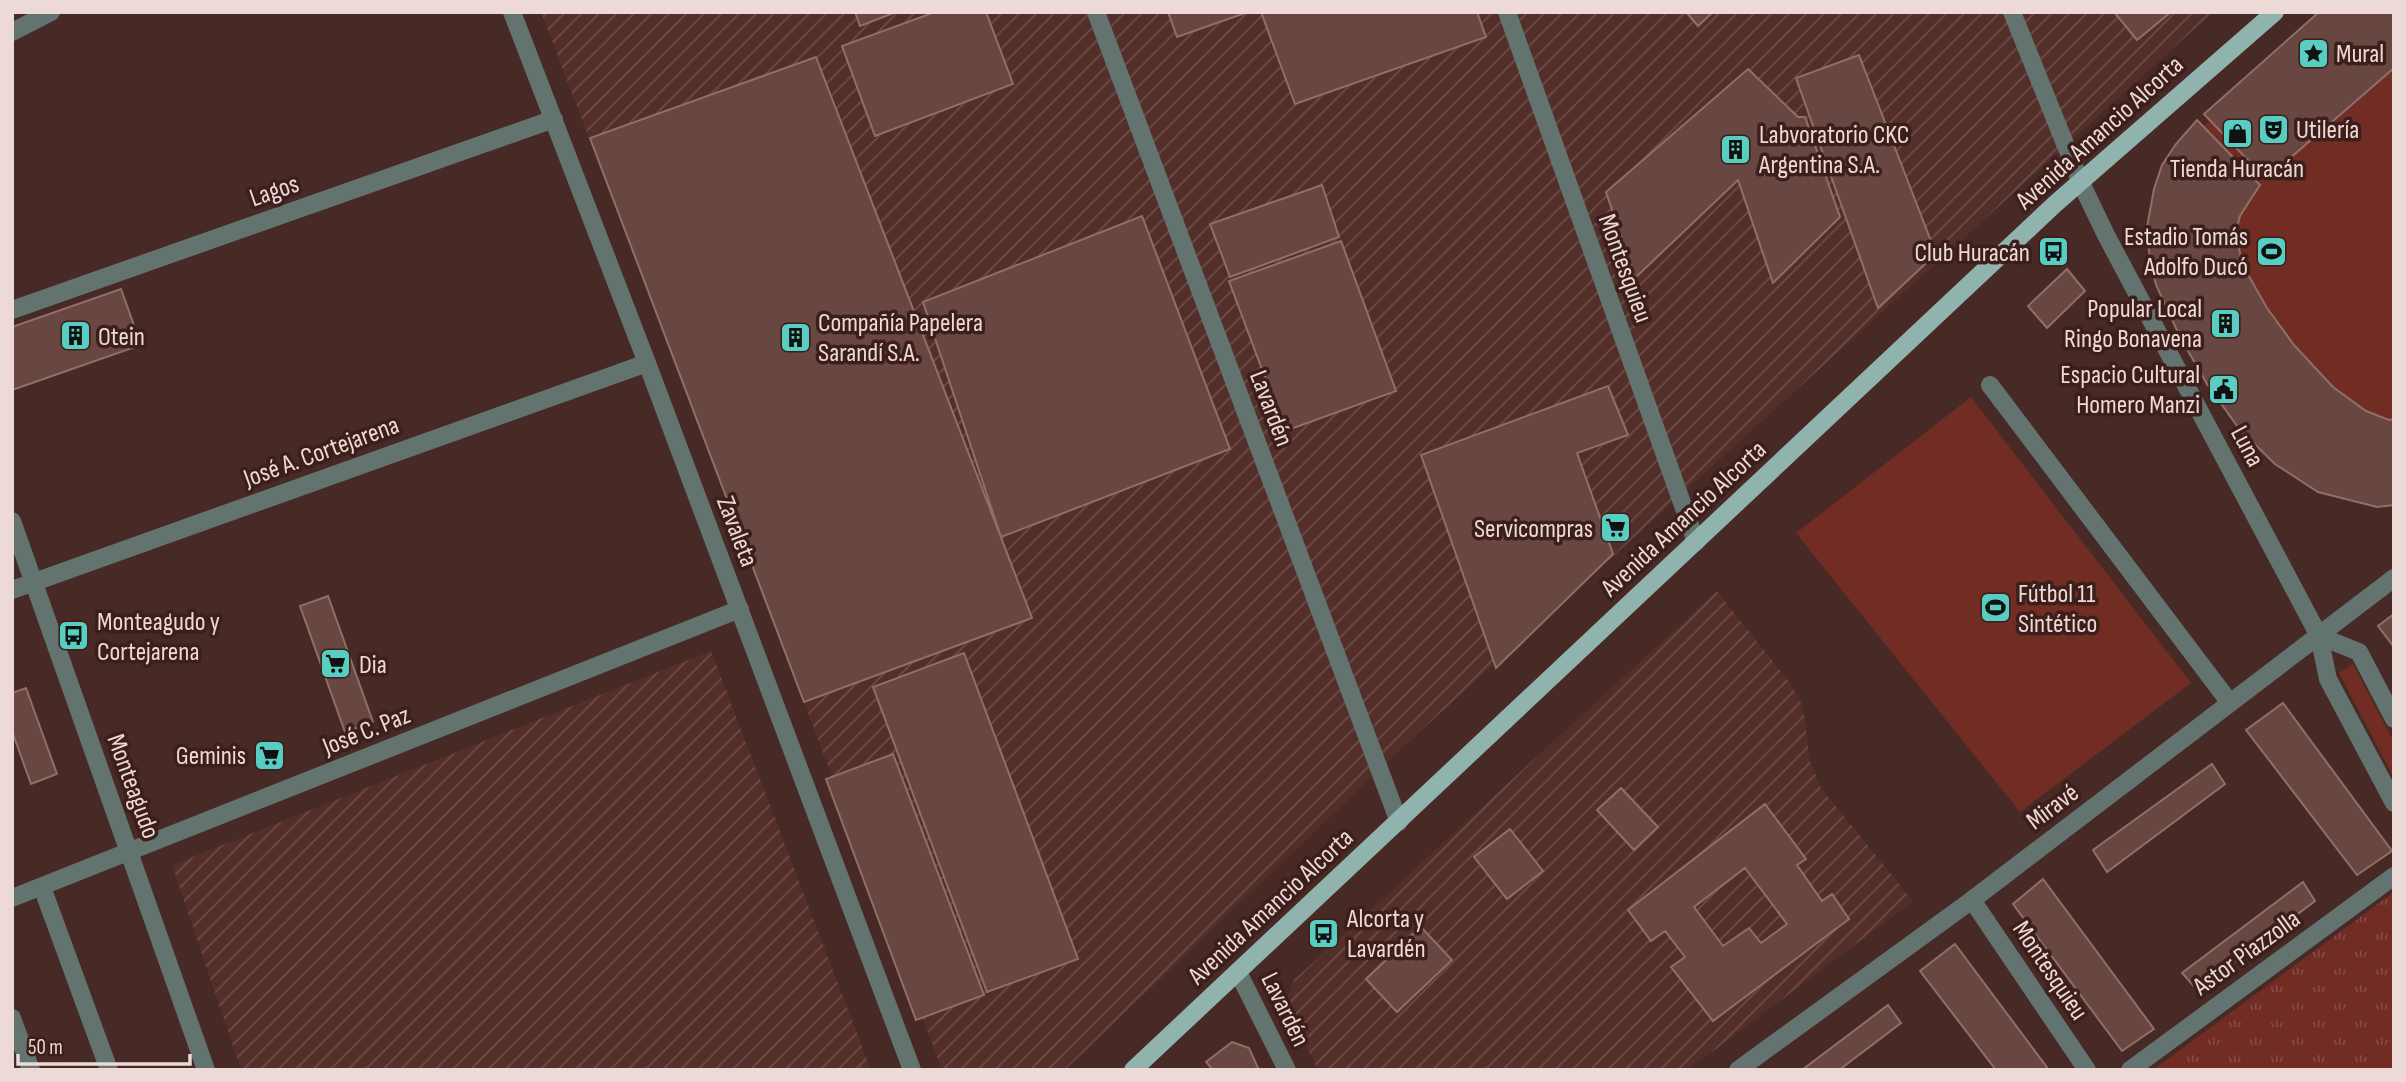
<svg xmlns="http://www.w3.org/2000/svg" width="2406" height="1082" font-family="'Sofia Sans Condensed',sans-serif">
<style>
.industrial{fill:url(#industrial-furrows)}
.green{fill:#712c24}
.park{fill:url(#park-tufts)}
.building{fill:#684742;stroke:#916e68;stroke-width:2;fill-rule:evenodd}
.lines{fill:none;stroke-linecap:round;stroke-linejoin:round}
.minor{stroke:#627370;stroke-width:18}
.major{stroke:#90b3ae;stroke-width:18}
.labels{text-anchor:middle;stroke-width:7;stroke-linejoin:round;paint-order:stroke}
.poi-label{font-size:26px;fill:#edd9d5;stroke:#3c1f1b;text-anchor:start}
.street-label{font-size:26px;fill:#edd9d5;stroke:#3c1f1b}
</style>
<defs>
<pattern id="industrial-furrows" width="10" height="10" patternUnits="userSpaceOnUse" patternTransform="scale(1.75)"><rect width="10" height="10" fill="#542f2a"/><path d="M-1 1l2-2M0 10L10 0M9 11l2-2" fill="none" stroke="#6d4d48"/></pattern>
<pattern id="park-tufts" width="24" height="20" patternUnits="userSpaceOnUse" patternTransform="scale(1.75)"><rect width="24" height="20" fill="#712c24"/><path d="M3 7l-1-3M5 7V3M7 7l1-3M15 17l-1-3M17 17v-4M19 17l1-3" fill="none" stroke="#864a43"/></pattern>
</defs>
<rect width="100%" height="100%" fill="#472925"/>
<path class="industrial" d="M541,12h1672l-796,722 -352,336h-123l-138,-368z
M1717,591l73,92 9,15 5,14 6,50 11,26 92,113 -225,169h-370l-33,-66 9,-24z
M711,651l160,419h-630l-69,-205z"/>
<path class="green" d="M2319,12h75v493l-17,2 -59,-15 -43,-28 -35,-34 -33,-45 -27,-48 -24,-52 6,-120 14,-21 21,-24 7,6 7,-6 -7,-6z
M1971,397l220,286 -171,129 -224,-279z
M2353,664l41,78v36l-55,-105z"/>
<path class="park" d="M2394,892v178h-241z"/>
<path class="building" d="M855,12h41l-36,14z
M935,12h51l27,72 -138,52 -33,-90z
M1168,12h80l-71,25z
M1261,12h216l9,25 -191,67z
M1686,12h27l-15,14z
M2114,12h57l-34,28z
M2319,12h75v56l-128,111 -62,-65z
M1859,55l77,199 -58,54 -82,-230z
M816,57l216,561 -228,84 -214,-564z
M1748,69l50,48h7l35,100 -67,66 -35,-103 -103,98 -29,-86z
M2197,120l63,65 -20,31 -4,16 6,32 25,44 27,37 39,42 33,24 23,9 5,-1v86l-17,2 -59,-15 -43,-28 -35,-34 -33,-46 -27,-47 -24,-52 -6,-24 -3,-34 7,-38 8,-24 14,-21z
M1322,185l17,52 -109,40 -20,-53z
M1142,216l88,233 -229,88 -78,-235z
M1341,241l55,150 -111,40 -56,-150z
M2067,269l18,22 -38,37 -19,-22z
M121,289l20,56 -129,45v-63z
M1608,386l20,49 -51,18 36,101 -117,114 -75,-213z
M328,596l45,126 -28,10 -45,-126z
M2394,614v33l-16,-21z
M964,653l114,306 -91,33 -114,-305z
M26,688l31,86 -26,10 -19,-53v-38z
M2283,703l109,148 -35,24 -111,-145z
M893,754l91,241 -68,25 -90,-241z
M2212,764l13,20 -118,88 -14,-22z
M1621,788l37,39 -24,23 -37,-40z
M1765,804l41,55 -9,6 25,36 10,-7 17,25 -136,102 -42,-54 14,-10 -20,-26 -14,10 -23,-31zM1745,868l42,56 -26,19 -12,-15 -26,18 -29,-39z
M1510,829l33,42 -36,28 -33,-42z
M2043,879l111,150 -32,22 -109,-147z
M2303,882l12,19 -118,89 -15,-17z
M1421,927l31,33 -55,52 -31,-33z
M1955,944l94,126h-53l-76,-99z
M1888,1005l13,18 -62,47h-37z
M1232,1042l17,6 10,22h-46l-7,-8z"/>
<g class="lines">
<path class="minor" d="M512,12l135,351 265,707
M1096,12l303,810
M1507,12l189,530
M2012,12l68,169 26,54 213,401 9,43 66,124
M12,32l39,-20
M12,310l542,-191
M1990,385l240,318
M12,521l194,549
M12,590l635,-227
M2319,636l40,16 35,67
M42,887l67,183
M12,898l728,-289
M1972,900l115,170
M1238,972l49,98
M12,1018l19,52
M1738,1070l234,-170 422,-322
M2130,1070l264,-194"/>
<path class="major" d="M1133,1070l922,-866 220,-192"/>
</g>
<defs>
<symbol id="sight-square" viewBox="-11 -11 22 22"><rect x="-9" y="-9" width="18" height="18" rx="4" fill="#57cec1" stroke="#3c1f1b"/><path d="M0-6L1.8-2.2L6-1.7L2.9 1.2L3.7 5.4L0 3.3L-3.7 5.4L-2.9 1.2L-6-1.7L-1.8-2.2Z" fill="#111"/></symbol>
<symbol id="theatre-square" viewBox="-11 -11 22 22"><rect x="-9" y="-9" width="18" height="18" rx="4" fill="#57cec1" stroke="#3c1f1b"/><path d="M-5-5.5Q0-4 5-5.5V0Q5 5 0 6Q-5 5-5 0ZM-3.3-2.5H-1v1.5H-3.3ZM1-2.5H3.3v1.5H1ZM-2.8 1Q0 5.5 2.8 1Z" fill="#111"/></symbol>
<symbol id="shop-square" viewBox="-11 -11 22 22"><rect x="-9" y="-9" width="18" height="18" rx="4" fill="#57cec1" stroke="#3c1f1b"/><path d="M-5-2.5h2.3a2.7 3.5 0 0 1 5.4 0H5L5.5 6h-11ZM-1.5-2.5h3a1.5 2.3 0 0 0-3 0Z" fill="#111"/></symbol>
<symbol id="building-square" viewBox="-11 -11 22 22"><rect x="-9" y="-9" width="18" height="18" rx="4" fill="#57cec1" stroke="#3c1f1b"/><path d="M-4-6H4V6H1V3H-1V6H-4ZM-2.5-4.3h1.7v1.8h-1.7ZM.8-4.3h1.7v1.8H.8ZM-2.5-1h1.7V.8h-1.7ZM.8-1h1.7V.8H.8Z" fill="#111"/></symbol>
<symbol id="stadium-square" viewBox="-11 -11 22 22"><rect x="-9" y="-9" width="18" height="18" rx="4" fill="#57cec1" stroke="#3c1f1b"/><path d="M0-5a6.5 5 0 1 0 0 10a6.5 5 0 1 0 0-10ZM-3.5-1.8h7v3.6h-7Z" fill="#111"/></symbol>
<symbol id="bus-square" viewBox="-11 -11 22 22"><rect x="-9" y="-9" width="18" height="18" rx="4" fill="#57cec1" stroke="#3c1f1b"/><path d="M-5-6H5V4H4V6H2V4H-2V6H-4V4H-5ZM-3.5-4V0h7V-4ZM-3.5 1.2v1.5H-2V1.2ZM2 1.2v1.5H3.5V1.2Z" fill="#111"/></symbol>
<symbol id="civic-square" viewBox="-11 -11 22 22"><rect x="-9" y="-9" width="18" height="18" rx="4" fill="#57cec1" stroke="#3c1f1b"/><path d="M-.6-6.5H3V-4.5H.6V-3L4-1V1h2V6H-6V1h2V-1L-.6-3ZM-1.2 2.5V6h2.4V2.5Z" fill="#111"/></symbol>
<symbol id="supermarket-square" viewBox="-11 -11 22 22"><rect x="-9" y="-9" width="18" height="18" rx="4" fill="#57cec1" stroke="#3c1f1b"/><path d="M-6-5.5h2.5l.6 2H6L4.5 2H-2.5L-4.4-4H-6ZM-1.5 3.2a1.3 1.3 0 1 0 .1 0ZM3 3.2a1.3 1.3 0 1 0 .1 0Z" fill="#111"/></symbol>
</defs>
<g fill-rule="evenodd">
<use href="#sight-square" x="2296" y="36" width="35" height="35"/>
<use href="#theatre-square" x="2256" y="112" width="35" height="35"/>
<use href="#shop-square" x="2220" y="116" width="35" height="35"/>
<use href="#building-square" x="1718" y="132" width="35" height="35"/>
<use href="#stadium-square" x="2254" y="234" width="35" height="35"/>
<use href="#bus-square" x="2036" y="234" width="35" height="35"/>
<use href="#building-square" x="2208" y="306" width="35" height="35"/>
<use href="#building-square" x="58" y="318" width="35" height="35"/>
<use href="#building-square" x="778" y="320" width="35" height="35"/>
<use href="#civic-square" x="2206" y="372" width="35" height="35"/>
<use href="#supermarket-square" x="1598" y="510" width="35" height="35"/>
<use href="#stadium-square" x="1978" y="590" width="35" height="35"/>
<use href="#bus-square" x="56" y="618" width="35" height="35"/>
<use href="#supermarket-square" x="318" y="646" width="35" height="35"/>
<use href="#supermarket-square" x="252" y="738" width="35" height="35"/>
<use href="#bus-square" x="1306" y="916" width="35" height="35"/>
</g>
<g class="labels">
<g class="poi-label">
<text x="2336" y="62">Mural</text>
<text x="2296" y="138">Utilería</text>
<text x="1759" y="143">Labvoratorio CKC<tspan x="1759" dy="30">Argentina S.A.</tspan></text>
<text x="2237" y="177" text-anchor="middle">Tienda Huracán</text>
<text x="2248" y="245" text-anchor="end">Estadio Tomás<tspan x="2248" dy="30">Adolfo Ducó</tspan></text>
<text x="2030" y="261" text-anchor="end">Club Huracán</text>
<text x="2202" y="317" text-anchor="end">Popular Local<tspan x="2202" dy="30">Ringo Bonavena</tspan></text>
<text x="818" y="331">Compañía Papelera<tspan x="818" dy="30">Sarandí S.A.</tspan></text>
<text x="98" y="345">Otein</text>
<text x="2200" y="383" text-anchor="end">Espacio Cultural<tspan x="2200" dy="30">Homero Manzi</tspan></text>
<text x="1593" y="537" text-anchor="end">Servicompras</text>
<text x="2018" y="602">Fútbol 11<tspan x="2018" dy="30">Sintético</tspan></text>
<text x="97" y="630">Monteagudo y<tspan x="97" dy="30">Cortejarena</tspan></text>
<text x="359" y="673">Dia</text>
<text x="246" y="764" text-anchor="end">Geminis</text>
<text x="1347" y="927">Alcorta y<tspan x="1347" dy="30">Lavardén</tspan></text>
</g>
<g class="street-label">
<text transform="translate(2099 132) rotate(-42)" y="9">Avenida Amancio Alcorta</text>
<text transform="translate(274 190) rotate(-19)" y="9">Lagos</text>
<text transform="translate(1626 268) rotate(70)" y="9">Montesquieu</text>
<text transform="translate(1272 408) rotate(69)" y="9">Lavardén</text>
<text transform="translate(2248 446) rotate(62)" y="9">Luna</text>
<text transform="translate(321 451) rotate(-20)" y="9">José A. Cortejarena</text>
<text transform="translate(1683 518) rotate(-43)" y="9">Avenida Amancio Alcorta</text>
<text transform="translate(738 531) rotate(69)" y="9">Zavaleta</text>
<text transform="translate(366 730) rotate(-22)" y="9">José C. Paz</text>
<text transform="translate(134 786) rotate(70)" y="9">Monteagudo</text>
<text transform="translate(2052 806) rotate(-37)" y="9">Miravé</text>
<text transform="translate(1270 906) rotate(-43)" y="9">Avenida Amancio Alcorta</text>
<text transform="translate(2246 952) rotate(-36)" y="9">Astor Piazzolla</text>
<text transform="translate(2051 970) rotate(56)" y="9">Montesquieu</text>
<text transform="translate(1286 1009) rotate(64)" y="9">Lavardén</text>
</g>
</g>
<rect width="2406" height="1082" fill="none" stroke="#edd9d5" stroke-width="28"/>
<path d="M18 1054v10h172v-10" fill="none" stroke="#edd9d5" stroke-width="3.5"/>
<text x="28" y="1054" font-size="21" fill="#edd9d5" stroke="#3c1f1b" stroke-width="5" paint-order="stroke">50 m</text>
</svg>
